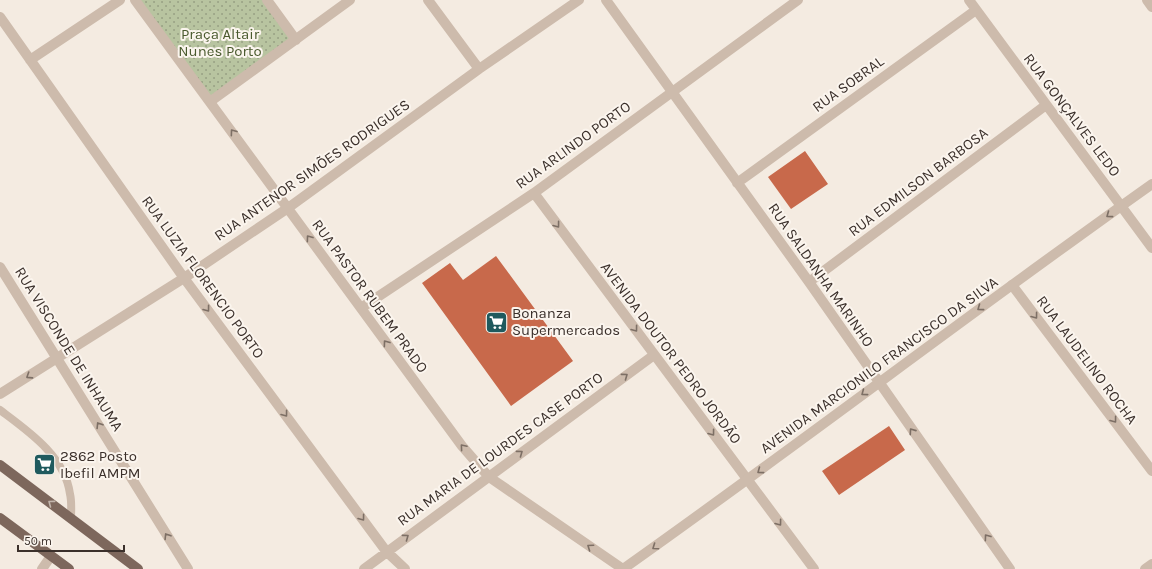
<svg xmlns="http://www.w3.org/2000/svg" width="1152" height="569" font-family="Karla,sans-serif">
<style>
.park{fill:url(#park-dots)}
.building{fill:#c8694b}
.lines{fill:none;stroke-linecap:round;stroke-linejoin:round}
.service{stroke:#cdbbac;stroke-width:8}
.minor{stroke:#cdbbac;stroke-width:10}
.tertiary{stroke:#cdbbac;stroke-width:10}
.primary{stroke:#7d675c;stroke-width:10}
.oneway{stroke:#7d6f65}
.oneway2{stroke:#c2b5ac}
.labels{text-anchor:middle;stroke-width:4;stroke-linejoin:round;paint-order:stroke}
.park-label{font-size:15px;fill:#4a5a2e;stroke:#fbf5ee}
.street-label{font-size:15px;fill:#3b302b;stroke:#fbf5ee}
.poi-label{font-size:15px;fill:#3b302b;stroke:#fbf5ee;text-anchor:start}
</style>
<defs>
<pattern id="park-dots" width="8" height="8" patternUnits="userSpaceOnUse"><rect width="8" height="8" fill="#b8c4a0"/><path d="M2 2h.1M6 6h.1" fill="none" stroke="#97a083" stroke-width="1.8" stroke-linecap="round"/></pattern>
</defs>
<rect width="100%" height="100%" fill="#f4ebe1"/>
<path class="park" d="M135,0h132l29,40 -85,61z"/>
<path class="building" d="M805,151l23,33 -37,25 -23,-32z
M496,256l77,105 -62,45 -89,-123 28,-20 13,17z
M889,426l16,24 -66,45 -17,-24z"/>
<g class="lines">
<path class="service" d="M0,410c28,21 65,46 70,84 2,8 1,17 1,25"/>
<path class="minor" d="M135,0l327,446 27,31 134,92
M267,0l29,40
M428,0l51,69
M606,0l203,282 201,287
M969,0l183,248
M1147,0l5,7
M0,17l184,261 202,273 19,18
M30,60l90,-60
M211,101l139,-101
M737,183l239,-173
M534,193l280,376
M0,267l188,302
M809,282l237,-177
M1012,285l140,186
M361,308l173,-115 264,-193
M0,394l184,-116 104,-70 191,-139 100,-69
M42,569l9,-13
M364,569l290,-214"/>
<path class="tertiary" d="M623,569c178,-126 351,-259 529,-385
M1145,569l7,-5"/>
<path class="primary" d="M0,465l138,104
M0,518l69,51"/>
</g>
<defs><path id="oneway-chevron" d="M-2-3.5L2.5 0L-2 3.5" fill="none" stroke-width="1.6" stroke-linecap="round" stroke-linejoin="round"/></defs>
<g class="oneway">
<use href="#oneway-chevron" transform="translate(233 132) rotate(-126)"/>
<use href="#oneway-chevron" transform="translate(1109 215) rotate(144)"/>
<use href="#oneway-chevron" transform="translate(557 225) rotate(53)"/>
<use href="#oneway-chevron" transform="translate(309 238) rotate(-126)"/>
<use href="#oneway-chevron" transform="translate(980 308) rotate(144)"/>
<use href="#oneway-chevron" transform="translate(207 309) rotate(53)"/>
<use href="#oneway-chevron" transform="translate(1035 316) rotate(53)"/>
<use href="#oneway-chevron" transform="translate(635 329) rotate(53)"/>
<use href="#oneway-chevron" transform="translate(386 343) rotate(-126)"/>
<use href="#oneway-chevron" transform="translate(29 376) rotate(147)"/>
<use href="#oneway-chevron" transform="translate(625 376) rotate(-36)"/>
<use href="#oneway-chevron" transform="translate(864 393) rotate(143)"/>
<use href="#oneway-chevron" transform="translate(285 414) rotate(53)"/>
<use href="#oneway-chevron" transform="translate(1114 420) rotate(53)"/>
<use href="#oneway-chevron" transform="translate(99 425) rotate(-122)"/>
<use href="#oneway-chevron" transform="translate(912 431) rotate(-125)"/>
<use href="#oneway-chevron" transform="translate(712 433) rotate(53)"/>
<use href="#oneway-chevron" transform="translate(463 447) rotate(-130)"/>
<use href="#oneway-chevron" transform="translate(520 453) rotate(-36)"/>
<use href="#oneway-chevron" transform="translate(760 471) rotate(143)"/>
<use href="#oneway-chevron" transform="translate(362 518) rotate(53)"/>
<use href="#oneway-chevron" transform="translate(779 523) rotate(53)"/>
<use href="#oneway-chevron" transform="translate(167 536) rotate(-122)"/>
<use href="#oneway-chevron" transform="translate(406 537) rotate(-36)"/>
<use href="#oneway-chevron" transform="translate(987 537) rotate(-126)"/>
<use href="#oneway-chevron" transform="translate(590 547) rotate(-145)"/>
<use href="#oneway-chevron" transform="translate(655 547) rotate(145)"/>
</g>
<use class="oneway2" href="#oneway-chevron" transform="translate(51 503) rotate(-143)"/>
<defs>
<symbol id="supermarket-square" viewBox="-11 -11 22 22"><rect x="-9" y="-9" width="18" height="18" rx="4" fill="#1f5a5e" stroke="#fbf5ee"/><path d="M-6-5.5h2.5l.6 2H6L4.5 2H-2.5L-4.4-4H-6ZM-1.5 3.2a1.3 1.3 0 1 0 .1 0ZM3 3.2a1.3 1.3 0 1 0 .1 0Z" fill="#fff"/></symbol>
</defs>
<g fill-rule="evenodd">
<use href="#supermarket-square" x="484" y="310" width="25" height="25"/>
<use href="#supermarket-square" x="32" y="452" width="25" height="25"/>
</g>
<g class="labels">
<g class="park-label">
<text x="220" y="39">Praça Altair<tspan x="220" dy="17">Nunes Porto</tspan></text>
</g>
<g class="street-label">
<text transform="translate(848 84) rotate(-36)" y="5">RUA SOBRAL</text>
<text transform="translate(1072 115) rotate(53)" y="5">RUA GONÇALVES LEDO</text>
<text transform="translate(573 145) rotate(-36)" y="5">RUA ARLINDO PORTO</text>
<text transform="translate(312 170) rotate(-35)" y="5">RUA ANTENOR SIMÕES RODRIGUES</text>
<text transform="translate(918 182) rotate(-37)" y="5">RUA EDMILSON BARBOSA</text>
<text transform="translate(821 275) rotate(55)" y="5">RUA SALDANHA MARINHO</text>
<text transform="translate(203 277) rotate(54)" y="5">RUA LUZIA FLORENCIO PORTO</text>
<text transform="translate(370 296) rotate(54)" y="5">RUA PASTOR RUBEM PRADO</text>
<text transform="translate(69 349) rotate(58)" y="5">RUA VISCONDE DE INHAUMA</text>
<text transform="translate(671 353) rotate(53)" y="5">AVENIDA DOUTOR PEDRO JORDÃO</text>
<text transform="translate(1087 360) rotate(53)" y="5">RUA LAUDELINO ROCHA</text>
<text transform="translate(879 365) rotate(-36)" y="5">AVENIDA MARCIONILO FRANCISCO DA SILVA</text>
<text transform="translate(500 449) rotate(-36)" y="5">RUA MARIA DE LOURDES CASE PORTO</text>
</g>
<g class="poi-label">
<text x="512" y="318">Bonanza<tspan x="512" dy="17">Supermercados</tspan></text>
<text x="60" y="461">2862 Posto<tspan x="60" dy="17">Ibefil AMPM</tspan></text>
</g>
</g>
<path d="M18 545v6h106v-6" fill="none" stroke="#3b302b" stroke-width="2"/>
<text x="24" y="545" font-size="12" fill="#3b302b" stroke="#fbf5ee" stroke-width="3" paint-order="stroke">50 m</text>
</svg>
